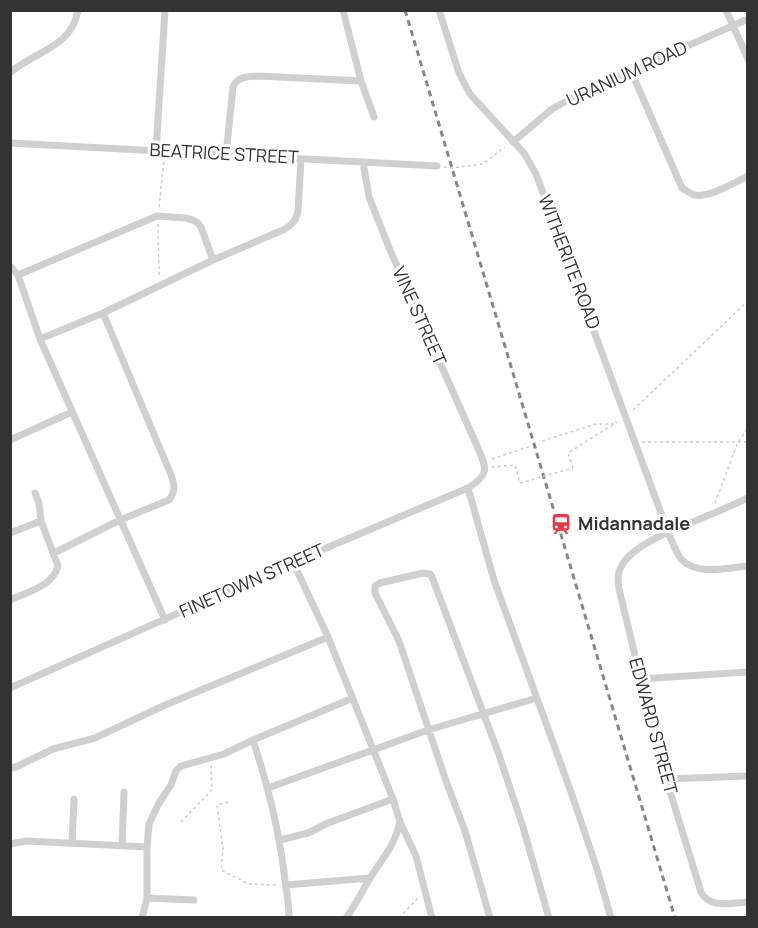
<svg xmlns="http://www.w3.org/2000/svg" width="758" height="928" font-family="Manrope,sans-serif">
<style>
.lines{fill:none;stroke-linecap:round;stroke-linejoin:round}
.path{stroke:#cdcdcd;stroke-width:1.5;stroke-dasharray:3 3;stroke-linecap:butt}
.street{stroke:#d0d0d0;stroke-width:7}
.rail{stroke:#888;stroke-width:3;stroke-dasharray:6 4.5;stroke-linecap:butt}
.path-bridge{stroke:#cdcdcd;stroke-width:1.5;stroke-dasharray:3 3;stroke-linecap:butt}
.labels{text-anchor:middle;stroke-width:6;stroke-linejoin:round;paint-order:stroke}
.street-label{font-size:18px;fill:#333;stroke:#fff}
.poi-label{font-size:18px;font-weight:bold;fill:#333;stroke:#fff;text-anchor:start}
</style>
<rect width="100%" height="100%" fill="#fff"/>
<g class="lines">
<path class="path" d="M444,167l8,1 31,-4 22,-17
M159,207l5,-48
M158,224l1,52
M633,410l115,-109
M542,441l54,-17h18
M642,442h106
M492,459l39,-13
M492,467l23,-2 5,18
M573,468l-5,-15 49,-31
M715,503l23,-61 10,-14
M228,802l-11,3 6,44 -2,21 28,14 27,1
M181,822l31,-32 -1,-25
M399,918l19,-20"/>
<path class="street" d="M439,10l20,63 11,21 54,59 12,21 132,358c4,9 7,19 13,27 15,17 47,9 67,7
M726,10l22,49
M631,71l51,117c4,2 8,6 13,7 14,3 39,-12 53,-19
M10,73c24,-22 62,-25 68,-63
M361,81l13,36
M513,142l39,-33 29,-16 167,-74
M10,143l427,23
M156,151l9,-141
M226,155l7,-68c5,-11 14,-10 25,-11l103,5 -18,-71
M10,266l8,9 22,64 125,281
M18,275l139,-59 28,2 8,2 5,3 3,4 12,33
M40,339l63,-26 110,-53 70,-30c9,-5 13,-9 15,-19l3,-52
M10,440l62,-28
M468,488l26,92 77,212 26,77 14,49
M35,493l4,10 2,18
M748,498c-13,6 -26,12 -39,17 -24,11 -76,27 -88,52 -4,7 -3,14 -2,22l41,170 41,133c8,17 31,11 47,10
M10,533l31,-12 17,45c-5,20 -30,26 -48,34
M54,553l66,-33 49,-20c8,-10 5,-18 0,-30l-66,-157
M293,562l35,75 65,162 7,23 16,34 16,62
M640,679l108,-7
M10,688l283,-126 175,-74c23,-14 18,-21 9,-42l-87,-196 -21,-53 -6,-35
M253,740c15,46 27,93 32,141 2,12 4,24 4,37
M10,768l6,-1 37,-18 42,-11 68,-32 165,-69
M666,779l82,-3
M268,788l160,-58 109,-32
M280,840l28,-7 20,-10 65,-24
M72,843l2,-44
M10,844l17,-3 120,6
M122,846l2,-54
M286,885l84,-7
M147,898l47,2
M142,918l5,-20v-51l2,-23 10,-21 12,-18 5,-14 5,-5 43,-12 29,-14 100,-42
M346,918c9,-12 15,-25 23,-38 13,-22 25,-32 31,-58
M490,918l-25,-87 -19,-50 -47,-140 -24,-48v-7l5,-3 43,-10 7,1 2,3 66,175 25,75 26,91"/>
<path class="rail" d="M405,10l270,908"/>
<path class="path-bridge" d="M520,483l53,-15"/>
</g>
<defs>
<symbol id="station-bare" viewBox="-9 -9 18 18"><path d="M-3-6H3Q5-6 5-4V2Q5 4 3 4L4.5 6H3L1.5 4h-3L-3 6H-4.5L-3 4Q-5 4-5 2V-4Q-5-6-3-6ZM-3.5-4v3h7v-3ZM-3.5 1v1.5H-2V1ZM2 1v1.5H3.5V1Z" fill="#e63946" stroke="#fff" stroke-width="2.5" paint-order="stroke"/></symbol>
</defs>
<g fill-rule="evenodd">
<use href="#station-bare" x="546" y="509" width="30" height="30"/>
</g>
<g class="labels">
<g class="street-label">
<text transform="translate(627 74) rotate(-25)" y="6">URANIUM ROAD</text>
<text transform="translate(224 154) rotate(3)" y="6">BEATRICE STREET</text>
<text transform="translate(569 262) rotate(69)" y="6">WITHERITE ROAD</text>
<text transform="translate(419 316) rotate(66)" y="6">VINE STREET</text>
<text transform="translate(252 581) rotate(-24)" y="6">FINETOWN STREET</text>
<text transform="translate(653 726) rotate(75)" y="6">EDWARD STREET</text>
</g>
<g class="poi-label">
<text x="578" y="530">Midannadale</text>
</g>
</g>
<rect width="758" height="928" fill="none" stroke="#333333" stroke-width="24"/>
</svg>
